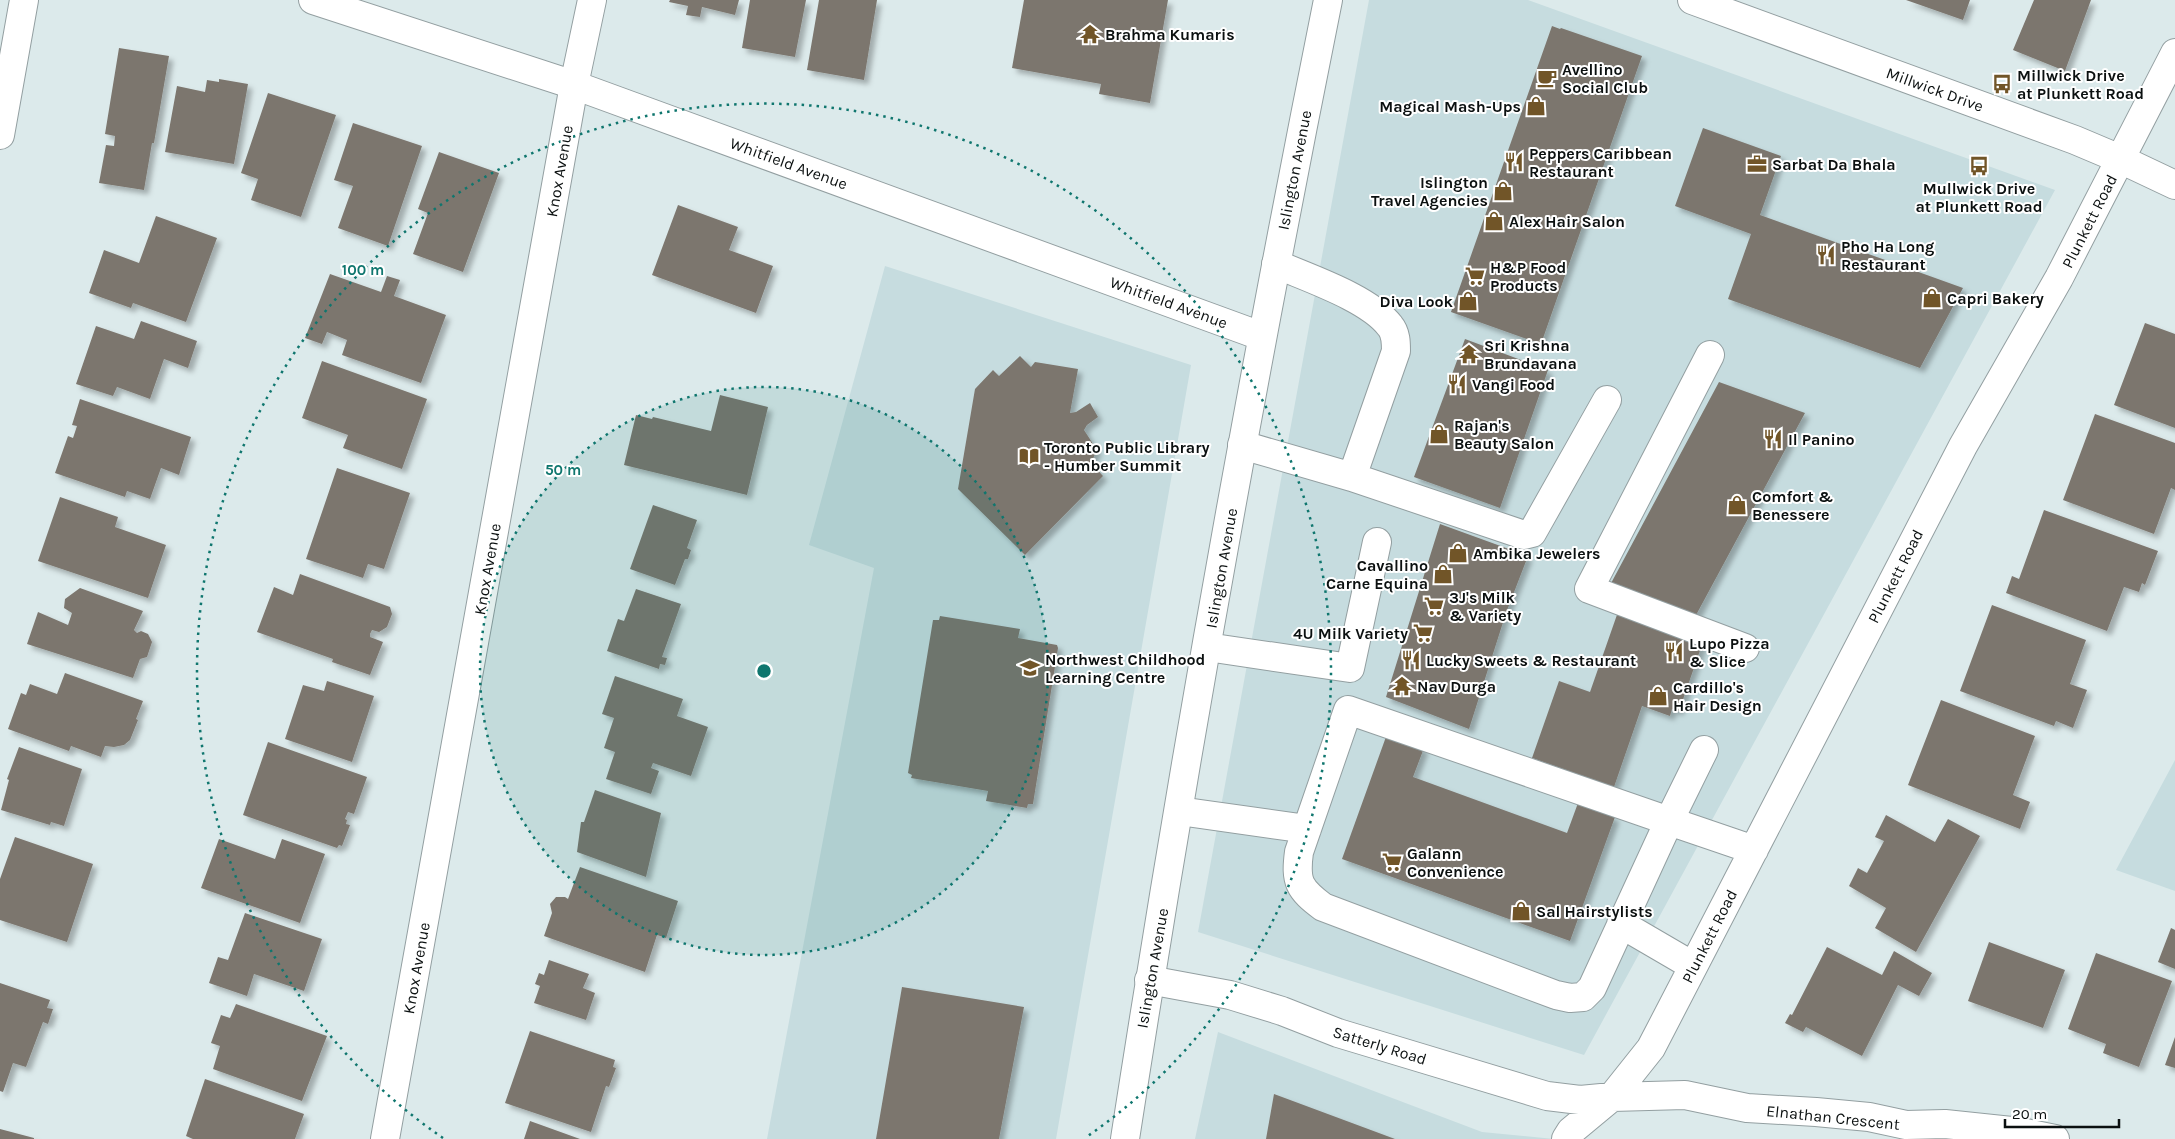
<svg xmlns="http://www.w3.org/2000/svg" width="2175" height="1139" font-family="Karla,sans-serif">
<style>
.built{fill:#c6dcdf}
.building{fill:#7c766e;filter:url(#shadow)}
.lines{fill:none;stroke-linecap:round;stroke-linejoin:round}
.minor-casing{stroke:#939fa1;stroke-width:30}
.major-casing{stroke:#939fa1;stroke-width:30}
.minor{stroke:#fff;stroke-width:28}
.major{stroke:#fff;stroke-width:28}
.ring{fill:none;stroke:#0f766e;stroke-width:2.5;stroke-dasharray:2.5 5}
.labels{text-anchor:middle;stroke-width:4;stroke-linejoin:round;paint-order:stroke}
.poi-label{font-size:16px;font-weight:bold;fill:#0b1010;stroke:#fff;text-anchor:start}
.street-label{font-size:16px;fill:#0b1010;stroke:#fff}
.centre{fill:#0f766e;stroke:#fff;stroke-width:2.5}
.ring-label{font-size:15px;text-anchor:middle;font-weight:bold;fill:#0f766e;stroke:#fff;stroke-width:4;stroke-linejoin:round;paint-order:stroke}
</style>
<defs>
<filter id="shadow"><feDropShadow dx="4.5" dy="4.5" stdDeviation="2.5" flood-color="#0004"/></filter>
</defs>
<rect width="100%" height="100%" fill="#dceaeb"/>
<path class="built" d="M1369,0h159l527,190 -471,865 -386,-123z
M885,266l306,99 -135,774h-289l107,-571 -65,-23z
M2175,760v131l-59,-21z
M1218,1032l264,100 72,7h-359z"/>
<path class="building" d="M670,0h69l-4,15 -33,-8 -2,10 -14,-2 2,-9 -19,-4z
M750,0h56l-11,57 -53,-9z
M819,0h58l-13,80 -57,-10z
M1024,0h144l-18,103 -51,-9 2,-10 -89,-16z
M1906,0h64l-7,20z
M2034,0h57l-26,71 -52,-21z
M1552,26l8,3 1,-1 81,28 -101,288 -90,-32z
M119,48l50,8 -15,87h-2l-8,47 -45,-7 7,-38 8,1 1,-10 -10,-2z
M219,79l29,5 -14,80 -69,-12 12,-66 28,6 2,-12 12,2z
M268,93l68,22 -35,102 -50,-17 7,-21 -17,-6z
M353,123l69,23 -34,100 -50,-18 15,-42 -19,-6z
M1703,128l78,28 -21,59 203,73 -43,80 -192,-69 23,-65 -76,-28z
M439,152l60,21 -36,99 -50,-18 15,-41 -10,-4z
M678,205l60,22 -9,23 44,16 -17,47 -104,-38z
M156,216l61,22 -31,84 -53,-19 -2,5 -42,-15 15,-43 35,13z
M330,274l51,18 6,-16 13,4 -6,16 52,19 -25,68 -79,-28 5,-15 -20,-8 -5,12 -17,-6z
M141,321l56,20 -9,27 -24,-9 -14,40 -33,-12 -4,9 -37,-12 20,-58 38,13z
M2145,323l30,11v94l-61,-23z
M1465,339l83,31 -48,138 -86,-31z
M1020,356l11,11 4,-5 43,7 -8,44 6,-1 14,-9 8,14 -11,8 -3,5 13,20 -6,13 12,13 -78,79 -67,-66 17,-100 18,-19 6,6z
M322,361l105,38 -25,70 -59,-21 5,-13 -46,-17z
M1719,382l86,31 -110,204 -86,-30z
M720,395l48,12 -21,88 -123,-30 12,-50 16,4 1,-2 58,14z
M80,399l111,38 -12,38 -18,-7 -11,31 -23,-8 -2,6 -70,-24 13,-37 5,2 4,-12 -5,-1z
M2095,414l80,29v47l-4,-2 -17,46 -91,-34z
M337,468l73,25 -26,76 -16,-5 -5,14 -57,-19z
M60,497l58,20 -3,10 51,18 -18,53 -110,-37z
M653,505l44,15 -10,28 4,2 -3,9h-3l-10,26 -45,-16z
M2044,510l114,41 -13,34 -3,-2 -3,9 -15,-5 -17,44 -101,-38 6,-17 7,3z
M1440,524l88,32 -22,57 -37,116 -83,-32z
M300,574l90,33 2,7 -5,13 -8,5 -7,-2 -2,4v3l13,5 -13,33 -38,-13 1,-3 -76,-27 17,-45 19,8z
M80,588l63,23 -9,19 3,3 4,-2 7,3 4,8 -5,15 -7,2 -7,19 -106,-34 11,-32 30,13 4,-12 -8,-5 1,-9z
M636,589l45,15 -19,53 5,1 -2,7 -5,-1 -1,5 -52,-18 11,-32 6,2z
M1992,605l94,35 -16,44 17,6 -14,38 -17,-7 -2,5 -94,-35z
M1619,609l85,30 -25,72 -7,-2 -2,7 -28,-10 -28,81 -82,-29 27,-77 31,11z
M940,616l80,13 -2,9 39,7 1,3 -25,156h-5l-1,4 -41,-7 2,-10 -77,-13 1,-3 -4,-2 25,-153h6z
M65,673l78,28 -7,18 2,1 -8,20 -6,5 -10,2 -9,-1 -4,11 -30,-11 -2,5 -61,-22 13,-36 5,2 4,-11 27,10z
M615,676l68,23 -6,17 31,11 -17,49 -38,-13 -2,5 8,3 -8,23 -45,-15 9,-27 -11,-4 10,-30 -12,-4z
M327,681l47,15 -22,66 -67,-23 18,-54 21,6z
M1941,700l94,36 -22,59 17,7 -10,27 -112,-44z
M1387,734l37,14 -11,29 154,56 11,-30 37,14 -45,124 -228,-82z
M268,742l99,35 -13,37 -6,-2 -3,7 2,1 -1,4 4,1 -8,21 -3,-1 -2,3 -94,-33z
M19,747l63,22 -18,57 -13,-4 -1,3 -49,-15 8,-30 -2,-1z
M595,790l66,23 -15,64 -69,-25 4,-30h3z
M1886,815l49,27 13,-23 32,17 -64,116 -41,-24 11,-20 -37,-22 9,-18 9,5 17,-32 -9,-4z
M15,837l78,27 -26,78 -67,-22v-41z
M219,839l56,20 7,-20 43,15 -25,69 -99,-35z
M580,867l98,34 -12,37 -9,-3 -12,37 -101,-36 8,-23 -2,-9 6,-7h9l3,2z
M245,913l77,26 -18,52 -50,-17 -7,22 -38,-13 9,-26 10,3z
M2171,928l4,2v39l-17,-7z
M1989,942l76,28 -22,58 -75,-27z
M1827,947l55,28 12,-24 38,22 -13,23 -21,-11 -36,71 -56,-29 -3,5 -18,-9 5,-9 2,1z
M2096,953l76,28 -33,86 -36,-14 3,-9 -38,-15z
M549,960l40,14 -6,14 12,5 -9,27 -52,-17 6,-17 -5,-2 4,-11 5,2z
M0,983l50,17 -3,8 6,1 -5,15 -5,-2 -17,45 -13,-4 -10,29 -3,-1z
M902,987l122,20 -25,132h-123z
M236,1004l91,32 -25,65 -89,-32 7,-23 -9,-3 10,-28 9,3z
M530,1031l85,29 -2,7 3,1 -7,19 -3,-1 -15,46 -86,-29z
M2175,1037v31l-10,-3z
M205,1079l99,35 -9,25h-102l-7,-3z
M1274,1094l121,45h-129z
M530,1121l50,18h-56z
M0,1129l34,9v1h-34z"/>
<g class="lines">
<defs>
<path id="minor" d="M313,0l261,85 687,251
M1692,0l383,140 45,19 55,26
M0,135l24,-135
M1710,355l-121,234 156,59
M1242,445l110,32 44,-126c0,-8 0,-18 -6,-25 -21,-28 -82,-48 -114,-62
M1352,477l172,58 8,-2 75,-133
M1207,647l143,21 27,-126
M1348,710l321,111 -77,167 -9,9 -13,1 -14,-3 -233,-88c-24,-18 -28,-25 -24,-55z
M1704,750l-35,71 85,29
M1179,811l128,18
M1621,924l72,42
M1149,980l81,15 52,16 56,22 209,63 33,4 32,-3 73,-2 62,13 69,4 53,5 37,8 39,-1 76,8 34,7
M385,1139l189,-1054 18,-85
M1566,1139l5,-8 41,-34 39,-49 312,-602 96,-168 116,-225"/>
<path id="major" d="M1125,1139c59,-381 127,-761 203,-1139"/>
</defs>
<use href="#minor" class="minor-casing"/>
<use href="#major" class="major-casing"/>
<use href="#minor" class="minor"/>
<use href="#major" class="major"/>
</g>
<circle cx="764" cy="671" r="284" fill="#0f766e" fill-opacity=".12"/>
<g class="ring">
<circle cx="764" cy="671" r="284"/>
<path d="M443 1138A567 567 0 1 1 1085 1138"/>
</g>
<defs>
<symbol id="temple-bare" viewBox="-9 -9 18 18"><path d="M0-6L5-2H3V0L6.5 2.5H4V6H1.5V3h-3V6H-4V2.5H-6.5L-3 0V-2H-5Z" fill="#715528" stroke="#fff" stroke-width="2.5" paint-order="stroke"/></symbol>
<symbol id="cafe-bare" viewBox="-9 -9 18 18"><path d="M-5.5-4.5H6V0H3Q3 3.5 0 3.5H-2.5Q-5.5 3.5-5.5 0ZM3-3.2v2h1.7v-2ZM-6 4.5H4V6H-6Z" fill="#715528" stroke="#fff" stroke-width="2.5" paint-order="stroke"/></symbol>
<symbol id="bus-bare" viewBox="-9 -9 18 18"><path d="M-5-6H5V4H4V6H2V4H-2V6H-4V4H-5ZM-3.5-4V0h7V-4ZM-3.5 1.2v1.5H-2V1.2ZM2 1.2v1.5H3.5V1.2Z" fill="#715528" stroke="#fff" stroke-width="2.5" paint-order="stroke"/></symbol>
<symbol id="shop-bare" viewBox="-9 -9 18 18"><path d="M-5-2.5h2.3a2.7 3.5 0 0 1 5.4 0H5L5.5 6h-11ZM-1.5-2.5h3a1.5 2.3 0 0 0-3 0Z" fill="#715528" stroke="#fff" stroke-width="2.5" paint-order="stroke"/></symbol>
<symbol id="restaurant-bare" viewBox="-9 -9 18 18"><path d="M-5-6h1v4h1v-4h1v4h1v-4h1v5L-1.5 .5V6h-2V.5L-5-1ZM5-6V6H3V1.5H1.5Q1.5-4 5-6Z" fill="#715528" stroke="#fff" stroke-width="2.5" paint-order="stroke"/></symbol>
<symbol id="office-bare" viewBox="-9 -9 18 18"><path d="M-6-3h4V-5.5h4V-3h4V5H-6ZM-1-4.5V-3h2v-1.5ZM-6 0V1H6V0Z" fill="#715528" stroke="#fff" stroke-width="2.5" paint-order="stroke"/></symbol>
<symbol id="supermarket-bare" viewBox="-9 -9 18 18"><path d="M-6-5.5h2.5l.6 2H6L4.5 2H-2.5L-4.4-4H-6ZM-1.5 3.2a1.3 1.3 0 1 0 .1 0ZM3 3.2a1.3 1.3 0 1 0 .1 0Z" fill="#715528" stroke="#fff" stroke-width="2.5" paint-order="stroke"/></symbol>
<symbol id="library-bare" viewBox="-9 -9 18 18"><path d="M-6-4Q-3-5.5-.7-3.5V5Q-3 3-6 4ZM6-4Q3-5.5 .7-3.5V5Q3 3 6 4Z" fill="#715528" stroke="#fff" stroke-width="2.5" paint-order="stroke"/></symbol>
<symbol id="school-bare" viewBox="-9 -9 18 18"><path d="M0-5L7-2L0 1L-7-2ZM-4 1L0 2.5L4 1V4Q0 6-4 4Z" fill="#715528" stroke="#fff" stroke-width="2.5" paint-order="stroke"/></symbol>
</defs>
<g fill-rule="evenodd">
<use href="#temple-bare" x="1076" y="20" width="28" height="28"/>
<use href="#cafe-bare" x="1533" y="64" width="28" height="28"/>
<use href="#bus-bare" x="1988" y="70" width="28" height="28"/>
<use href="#shop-bare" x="1522" y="92" width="28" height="28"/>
<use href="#restaurant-bare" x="1500" y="148" width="28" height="28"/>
<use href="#office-bare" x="1743" y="150" width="28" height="28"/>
<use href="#bus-bare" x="1965" y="152" width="28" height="28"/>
<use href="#shop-bare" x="1489" y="177" width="28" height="28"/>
<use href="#shop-bare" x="1480" y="207" width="28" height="28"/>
<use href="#restaurant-bare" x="1812" y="241" width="28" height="28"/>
<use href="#supermarket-bare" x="1461" y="262" width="28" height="28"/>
<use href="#shop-bare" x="1918" y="284" width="28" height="28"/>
<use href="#shop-bare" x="1454" y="287" width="28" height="28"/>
<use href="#temple-bare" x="1455" y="340" width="28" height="28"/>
<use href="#restaurant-bare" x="1443" y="370" width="28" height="28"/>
<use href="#shop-bare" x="1425" y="420" width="28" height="28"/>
<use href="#restaurant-bare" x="1759" y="425" width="28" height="28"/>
<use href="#library-bare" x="1015" y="442" width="28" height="28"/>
<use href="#shop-bare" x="1723" y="491" width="28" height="28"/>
<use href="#shop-bare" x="1444" y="539" width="28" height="28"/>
<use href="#shop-bare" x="1429" y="560" width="28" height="28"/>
<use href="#supermarket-bare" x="1420" y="592" width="28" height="28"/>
<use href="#supermarket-bare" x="1409" y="619" width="28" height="28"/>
<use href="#restaurant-bare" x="1660" y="638" width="28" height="28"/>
<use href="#restaurant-bare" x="1397" y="646" width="28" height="28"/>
<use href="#school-bare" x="1016" y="654" width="28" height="28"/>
<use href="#temple-bare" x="1388" y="672" width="28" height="28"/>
<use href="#shop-bare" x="1644" y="682" width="28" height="28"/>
<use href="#supermarket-bare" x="1378" y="848" width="28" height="28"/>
<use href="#shop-bare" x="1507" y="897" width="28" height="28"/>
</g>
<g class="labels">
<g class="poi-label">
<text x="1105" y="40">Brahma Kumaris</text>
<text x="1562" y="75">Avellino<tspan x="1562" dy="18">Social Club</tspan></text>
<text x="2017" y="81">Millwick Drive<tspan x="2017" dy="18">at Plunkett Road</tspan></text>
<text x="1521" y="112" text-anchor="end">Magical Mash-Ups</text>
<text x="1529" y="159">Peppers Caribbean<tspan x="1529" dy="18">Restaurant</tspan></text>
<text x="1772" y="170">Sarbat Da Bhala</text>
<text x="1488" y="188" text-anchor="end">Islington<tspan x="1488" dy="18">Travel Agencies</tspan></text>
<text x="1979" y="194" text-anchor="middle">Mullwick Drive<tspan x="1979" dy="18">at Plunkett Road</tspan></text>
<text x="1509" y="227">Alex Hair Salon</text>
<text x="1841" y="252">Pho Ha Long<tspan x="1841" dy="18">Restaurant</tspan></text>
<text x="1490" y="273">H&amp;P Food<tspan x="1490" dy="18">Products</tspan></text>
<text x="1947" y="304">Capri Bakery</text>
<text x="1453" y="307" text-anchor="end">Diva Look</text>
<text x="1484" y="351">Sri Krishna<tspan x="1484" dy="18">Brundavana</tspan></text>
<text x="1472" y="390">Vangi Food</text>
<text x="1454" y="431">Rajan's<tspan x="1454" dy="18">Beauty Salon</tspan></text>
<text x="1788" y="445">Il Panino</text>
<text x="1044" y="453">Toronto Public Library<tspan x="1044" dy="18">- Humber Summit</tspan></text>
<text x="1752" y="502">Comfort &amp;<tspan x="1752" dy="18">Benessere</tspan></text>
<text x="1473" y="559">Ambika Jewelers</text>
<text x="1428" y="571" text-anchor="end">Cavallino<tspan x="1428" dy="18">Carne Equina</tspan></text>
<text x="1449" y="603">3J's Milk<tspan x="1449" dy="18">&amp; Variety</tspan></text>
<text x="1408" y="639" text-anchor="end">4U Milk Variety</text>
<text x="1689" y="649">Lupo Pizza<tspan x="1689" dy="18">&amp; Slice</tspan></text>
<text x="1045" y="665">Northwest Childhood<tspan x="1045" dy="18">Learning Centre</tspan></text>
<text x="1426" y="666">Lucky Sweets &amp; Restaurant</text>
<text x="1417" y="692">Nav Durga</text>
<text x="1673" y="693">Cardillo's<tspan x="1673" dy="18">Hair Design</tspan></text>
<text x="1407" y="859">Galann<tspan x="1407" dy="18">Convenience</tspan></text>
<text x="1536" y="917">Sal Hairstylists</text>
</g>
<g class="street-label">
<text transform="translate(1935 89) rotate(20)" y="6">Millwick Drive</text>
<text transform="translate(789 163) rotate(20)" y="6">Whitfield Avenue</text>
<text transform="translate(1294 170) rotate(-79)" y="6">Islington Avenue</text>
<text transform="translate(559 171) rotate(-80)" y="6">Knox Avenue</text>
<text transform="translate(2089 221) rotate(-63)" y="6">Plunkett Road</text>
<text transform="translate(1169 302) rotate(20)" y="6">Whitfield Avenue</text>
<text transform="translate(1221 568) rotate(-80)" y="6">Islington Avenue</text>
<text transform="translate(487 569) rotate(-80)" y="6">Knox Avenue</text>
<text transform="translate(1895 576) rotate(-63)" y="6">Plunkett Road</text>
<text transform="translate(1709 936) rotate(-63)" y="6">Plunkett Road</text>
<text transform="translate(416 968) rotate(-80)" y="6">Knox Avenue</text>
<text transform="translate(1152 968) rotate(-80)" y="6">Islington Avenue</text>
<text transform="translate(1380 1045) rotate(17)" y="6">Satterly Road</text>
<text transform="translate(1833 1117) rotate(6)" y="6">Elnathan Crescent</text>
</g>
</g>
<circle cx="764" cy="671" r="8" class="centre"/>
<g class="ring-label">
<text x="363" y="275">100 m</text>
<text x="563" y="475">50 m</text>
</g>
<path d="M2005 1119v8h114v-8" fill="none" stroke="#0b1010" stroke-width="2.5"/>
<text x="2012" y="1119" font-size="15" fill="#0b1010" stroke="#ffffff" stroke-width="4" paint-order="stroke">20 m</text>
</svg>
